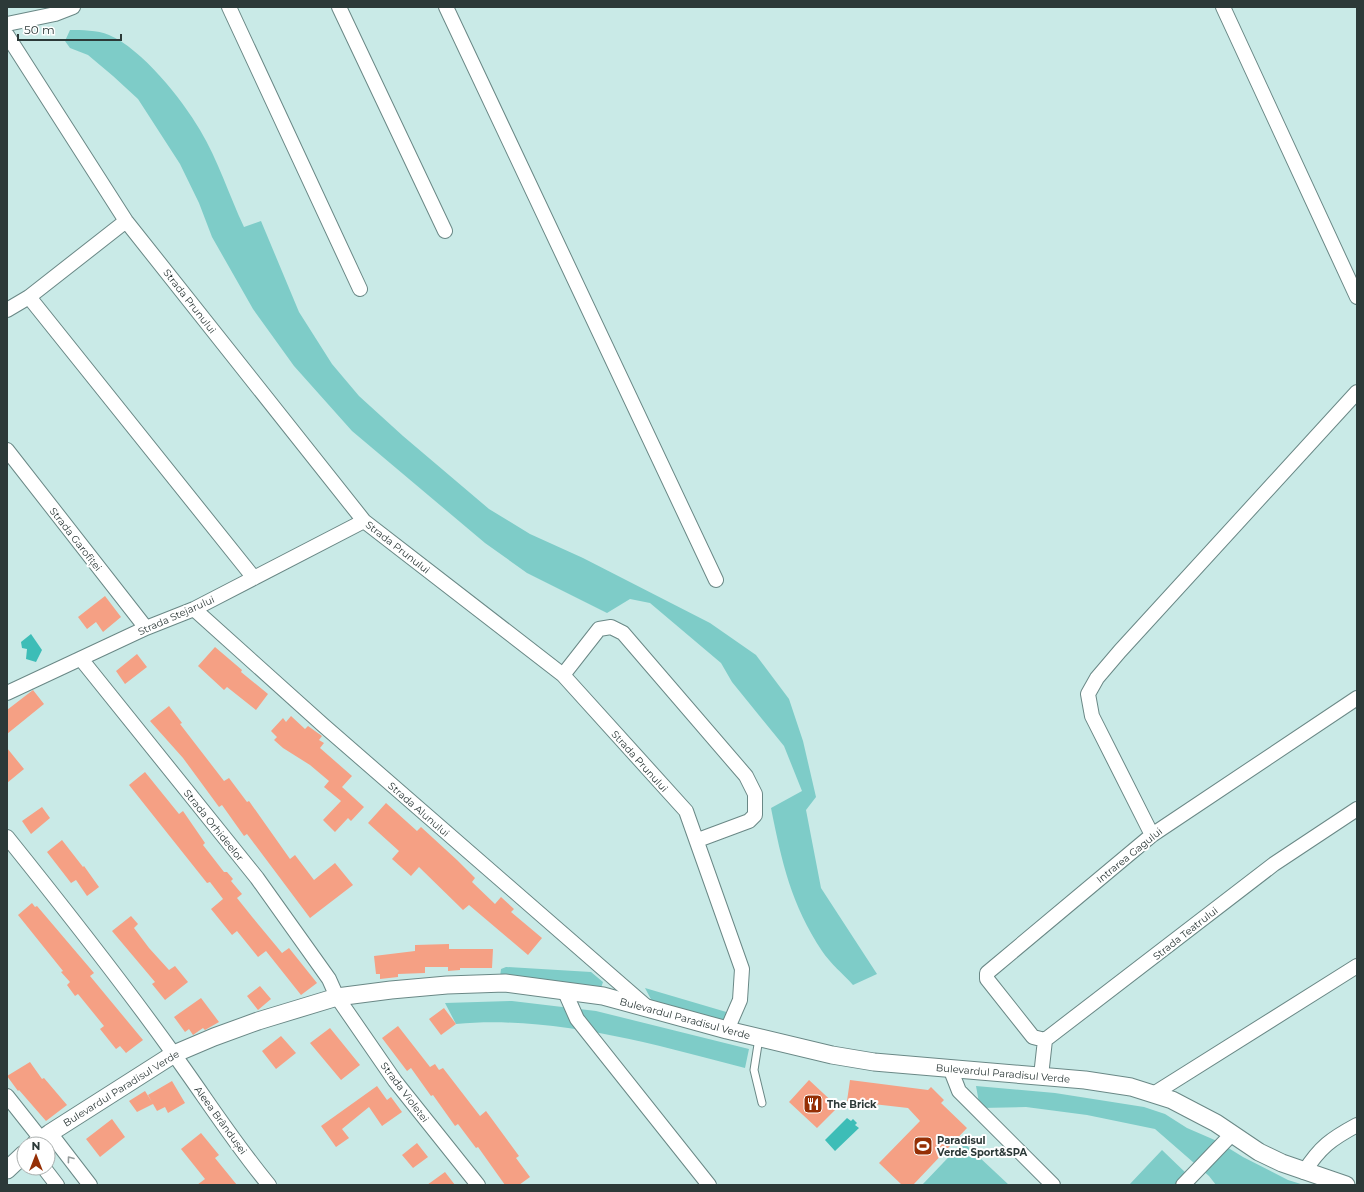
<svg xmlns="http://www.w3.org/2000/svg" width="1364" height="1192" font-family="Montserrat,sans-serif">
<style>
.green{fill:#7eccc8}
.water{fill:#3dbdb7}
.building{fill:#f5a084}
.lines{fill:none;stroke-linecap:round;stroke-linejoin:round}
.service-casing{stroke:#6a8886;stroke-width:9}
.minor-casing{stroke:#6a8886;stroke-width:16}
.tertiary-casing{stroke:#6a8886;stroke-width:19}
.service{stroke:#fff;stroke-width:7}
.minor{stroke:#fff;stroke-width:14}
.tertiary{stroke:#fff;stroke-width:17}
.oneway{stroke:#969c9c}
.labels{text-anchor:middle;stroke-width:4;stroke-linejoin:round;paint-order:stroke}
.street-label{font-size:10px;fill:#2c3938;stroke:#fff}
.poi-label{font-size:10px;font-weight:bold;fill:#2c3938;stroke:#fff;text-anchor:start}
</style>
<rect width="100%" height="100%" fill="#c9eae7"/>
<path class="green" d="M70,30c12,0 27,0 39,5 33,14 73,64 91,95 18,30 29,65 44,97l17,-6 38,91 33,52 27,32 44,40 86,73 41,25 53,24 127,65 46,32 33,44 14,42 13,56 -10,13 15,78 56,86 -24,11c-10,-11 -23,-22 -31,-34 -31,-47 -40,-88 -51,-143l31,-17 -18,-45 -52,-64 -11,-19 -71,-60 -20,-4 -23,14 -80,-40 -42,-30 -133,-112 -58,-65 -41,-57 -41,-72 -13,-34 -19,-39 -42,-65 -25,-23 -25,-21 -18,-7 -5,-7z
M506,967l85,5 12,10 -3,9 -100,-14 1,-8z
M645,988l95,28 -3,17 -82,-26z
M512,1001l84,10 153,38 -4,19c-92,-24 -193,-53 -289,-44l-11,-21z
M976,1086l79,7 89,14 21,7 22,14 30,13 26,16 45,23 16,5h-88l-7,-9 -54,-47 -68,-14 -61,-8 -46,1z
M963,1142l46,43h-87z
M1162,1150l26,25 -9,10h-50z"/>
<path class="water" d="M31,634l11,16 -6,12 -10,-3 1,-10 -5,-1 -1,-6z
M847,1118l4,3 2,-2 4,4 -2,2 4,3 -24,23 -10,-11z"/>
<path class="building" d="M105,596l16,21 -18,15 -7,-10 -9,7 -9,-12z
M215,647l27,23 -1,2 27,22 -12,16 -29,-23 -3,3 -26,-24z
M137,654l10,13 -22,17 -9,-13z
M33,690l11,14 -37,30v-24z
M169,706l13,17 -2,1 44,57 5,-3 18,24 2,-1 41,58 5,-4 19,25 21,-17 18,22 -43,33 -63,-84 -3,2 -22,-31 -3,2 -36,-49 -33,-37z
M291,716l14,13 3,-3 14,10 -3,4 5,3 -4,5 32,28 -10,11 22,20 -13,14 -3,-3 -13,14 -12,-12 18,-19 -17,-14 5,-6 -19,-16 -27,-17 -9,-8 3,-3 -6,-6 12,-13 3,4z
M7,748l17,21 -17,14z
M145,772l34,42 4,-3 22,32 -2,2 21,27h3l6,7 -2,2 11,13 -5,4 16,20 29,35 7,-5 28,35 -16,12 -35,-44 -8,6 -21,-26 -5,4 -21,-26 12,-10 -13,-17 -3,1 -78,-98z
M386,803l31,28 4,-4 36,33 18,18 -3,4 23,22 6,-7 13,12 -3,3 31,26 -14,17 -59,-50 -6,5 -44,-43 -8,9 -19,-17 7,-8 -31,-28z
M42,807l8,11 -19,16 -9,-13z
M62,840l21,27 1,-1 15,21 -12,9 -11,-16 -5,3 -24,-31z
M32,903l3,4 2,-1 57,67 -4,3 53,64 -17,13 -6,-7 -4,3 -16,-20 4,-3 -26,-32 -3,2 -8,-11 3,-3 -9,-10 2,-1 -45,-56z
M131,916l7,8 -4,4 15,20 20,22 6,-4 13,16 -23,18 -13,-16 3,-2 -43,-51z
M449,944v5h44l-1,19h-32v2l-12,1v-4h-23v6l-27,1v3l-18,2v-5h-4l-2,-18 41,-5v-6z
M260,986l11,13 -13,11 -11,-14z
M201,998l18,24 -14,8 -2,-2 -10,7 -4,-6 -4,3 -11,-15z
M444,1008l12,16 -15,11 -12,-16z
M398,1026l32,41 5,-3 4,6 4,-2 37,48 6,-5 33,45 -3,2 14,19 -11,8h-14l-27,-38 -2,1 -18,-24 -3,2 -22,-31 -2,1 -20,-28 -4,3 -25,-33z
M330,1028l30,37 -19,15 -31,-37z
M281,1036l15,17 -20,16 -14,-18z
M30,1062l12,17 2,-1 23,27 -21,16 -27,-31 -1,1 -11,-15z
M809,1080l29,27 -21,21 -28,-26z
M850,1080l78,10 3,-3 13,13 -3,3 26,25 -54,57h-11l-23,-22 41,-42 -12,-13 -61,-7z
M172,1081l13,22 -17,10 -3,-6 -8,4 -4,-7 -16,8 -8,-11 16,-10 7,11 -4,-7z
M377,1086l10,14 4,-3 11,15 -20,14 -13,-19 -27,22 7,9 -13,9 -15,-21z
M112,1119l13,18 -25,20 -14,-18z
M201,1133l18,22 -4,3 22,27h-40l8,-6 -24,-30z
M417,1143l11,14 -15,11 -11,-13z
M445,1172l10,13h-28z"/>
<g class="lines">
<defs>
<path id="service" d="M759,1038l-5,32 8,33"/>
<path id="minor" d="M229,7l131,282
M339,7l106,224
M446,7l270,573
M1223,7l134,290
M7,24l48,-10 18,-7
M7,35l119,186 238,300 199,154 123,136 56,158 -2,31 -13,30
M29,297l225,281
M7,310l22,-13 97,-76
M7,450l139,178
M194,609l129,116 324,282
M81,659l176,219 72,101 8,18 58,84 83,104
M563,675l36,-46 12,-2 12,6 123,143 9,18v21l-6,6 -51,19
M7,693l139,-65 48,-19 170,-88
M1152,835l-60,-119 -4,-22 9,-16 23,-27 237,-259
M7,837c57,71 113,142 166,216 32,44 61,90 96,132
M565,992l12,27 132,166
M1045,1040l-12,-3 -46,-58v-6l165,-138 205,-137
M1045,1040l229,-176 83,-55
M950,1068l9,23 94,94
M1041,1076l4,-36
M1155,1093l202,-127
M7,1096l34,43
M50,1133l40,52
M44,1168l13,17
M1304,1172c16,-25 27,-33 53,-47
M1183,1185l49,-51"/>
<path id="tertiary" d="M35,1144l15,-11 124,-79 40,-17 44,-16 79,-24 54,-7 56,-5 58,-2 98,13 124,34 105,25 42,7 211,18 46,7 41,13 44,23 43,29 23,11 64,22
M7,1170l17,-16"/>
</defs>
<use href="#service" class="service-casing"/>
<use href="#minor" class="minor-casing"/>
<use href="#tertiary" class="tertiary-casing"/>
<use href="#service" class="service"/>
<use href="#minor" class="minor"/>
<use href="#tertiary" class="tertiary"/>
</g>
<defs><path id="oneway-chevron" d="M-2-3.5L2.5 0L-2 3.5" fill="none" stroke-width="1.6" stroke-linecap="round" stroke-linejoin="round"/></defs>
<use class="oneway" href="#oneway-chevron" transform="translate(70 1159) rotate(-127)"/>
<defs>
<symbol id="restaurant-square" viewBox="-11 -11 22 22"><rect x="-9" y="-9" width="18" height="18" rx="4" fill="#952f05" stroke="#fff"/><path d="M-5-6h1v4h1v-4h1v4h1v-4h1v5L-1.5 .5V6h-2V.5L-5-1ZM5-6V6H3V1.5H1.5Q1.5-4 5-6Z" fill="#fff"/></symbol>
<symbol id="stadium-square" viewBox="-11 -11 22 22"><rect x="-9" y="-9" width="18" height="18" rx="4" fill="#952f05" stroke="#fff"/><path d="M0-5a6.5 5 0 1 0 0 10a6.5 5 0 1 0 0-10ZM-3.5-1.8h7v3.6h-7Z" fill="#fff"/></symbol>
</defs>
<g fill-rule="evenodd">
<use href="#restaurant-square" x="802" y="1093" width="22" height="22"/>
<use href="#stadium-square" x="912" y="1135" width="22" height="22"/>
</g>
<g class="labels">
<g class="street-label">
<text transform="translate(190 301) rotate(52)" y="4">Strada Prunului</text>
<text transform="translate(76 539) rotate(52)" y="4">Strada Garofiței</text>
<text transform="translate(398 547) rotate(38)" y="4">Strada Prunului</text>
<text transform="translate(176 615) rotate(-24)" y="4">Strada Stejarului</text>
<text transform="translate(640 761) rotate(48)" y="4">Strada Prunului</text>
<text transform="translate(419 809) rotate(41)" y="4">Strada Alunului</text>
<text transform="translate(214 825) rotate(51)" y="4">Strada Orhideelor</text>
<text transform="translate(1129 855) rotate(-39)" y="4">Intrarea Gagului</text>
<text transform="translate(1185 933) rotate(-38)" y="4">Strada Teatrului</text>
<text transform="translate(685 1018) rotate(15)" y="4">Bulevardul Paradisul Verde</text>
<text transform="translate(1003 1073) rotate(5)" y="4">Bulevardul Paradisul Verde</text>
<text transform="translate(121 1088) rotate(-32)" y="4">Bulevardul Paradisul Verde</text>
<text transform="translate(405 1092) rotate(53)" y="4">Strada Violetei</text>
<text transform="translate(221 1120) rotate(54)" y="4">Aleea Brândușei</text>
</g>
<g class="poi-label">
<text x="827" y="1108">The Brick</text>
<text x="937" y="1144">Paradisul<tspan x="937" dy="12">Verde Sport&amp;SPA</tspan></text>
</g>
</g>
<rect width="1364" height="1192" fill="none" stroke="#2c3938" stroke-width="16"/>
<g transform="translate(36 1156)"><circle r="19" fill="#ffffff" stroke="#abb0af"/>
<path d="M0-3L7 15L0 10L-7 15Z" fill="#952f05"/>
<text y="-6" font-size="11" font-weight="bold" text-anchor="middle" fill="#2c3938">N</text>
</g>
<path d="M18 34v6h103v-6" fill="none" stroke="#2c3938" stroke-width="2"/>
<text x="24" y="34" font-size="12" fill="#2c3938" stroke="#ffffff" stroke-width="3" paint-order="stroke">50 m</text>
</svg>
